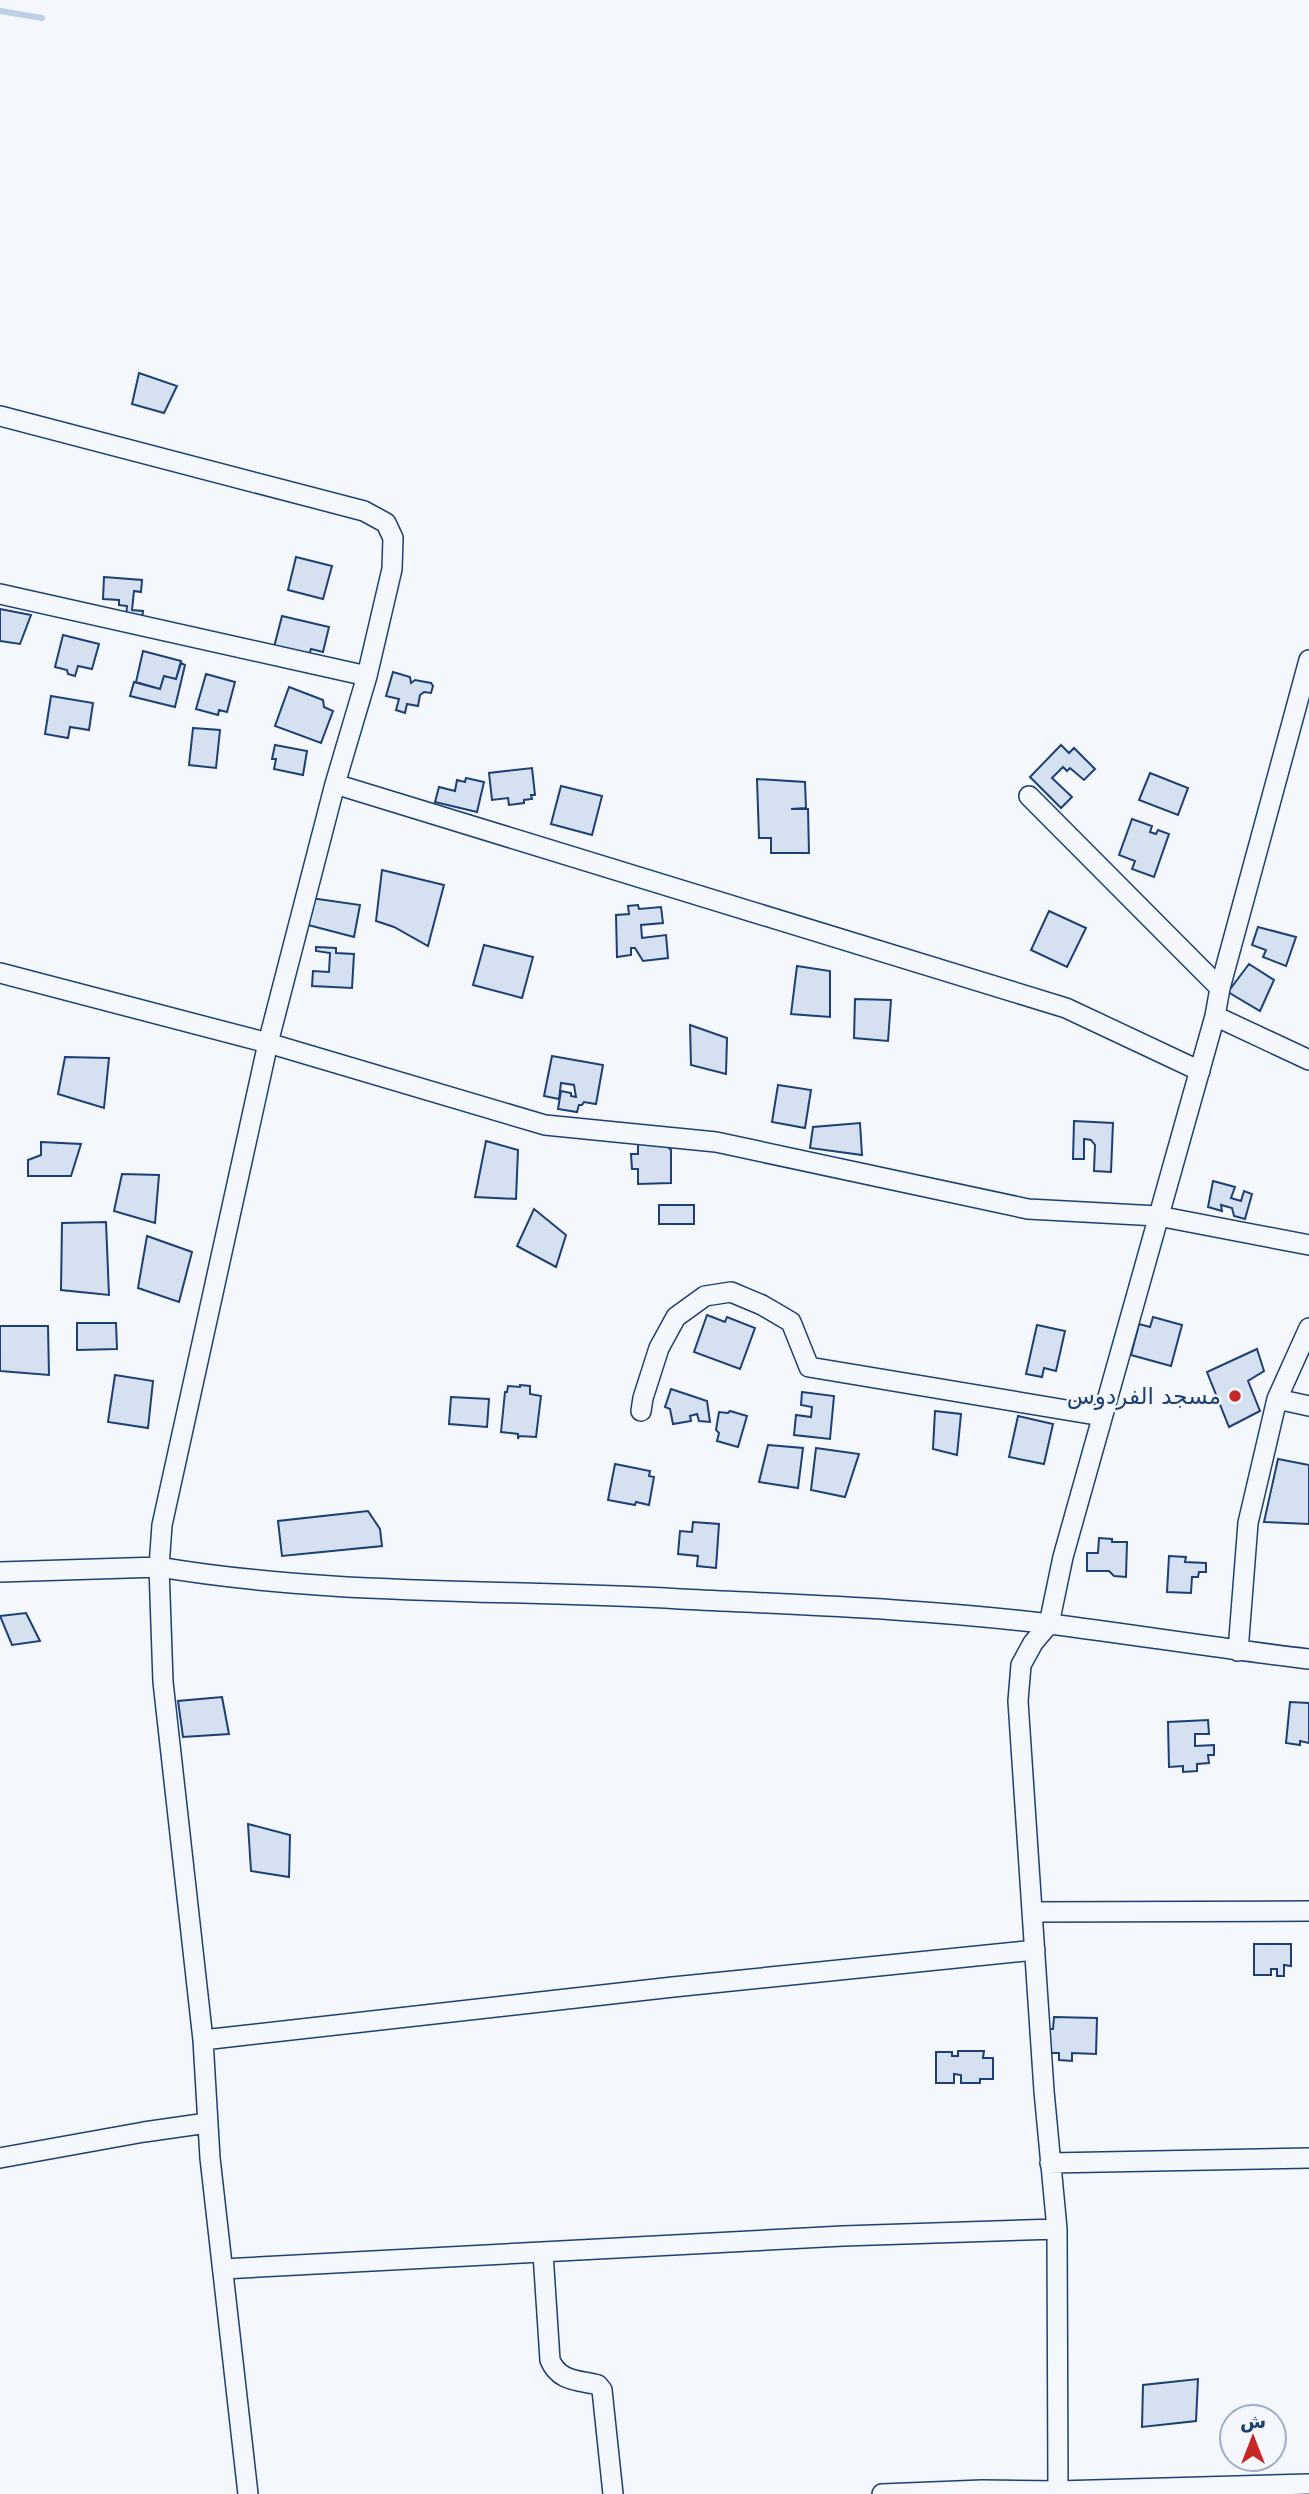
<svg xmlns="http://www.w3.org/2000/svg" width="1309" height="2494" font-family="'DejaVu Sans',Vazirmatn,sans-serif">
<style>
.lines{fill:none;stroke-linecap:round;stroke-linejoin:round}
.stream{stroke:#bed0e5;stroke-width:6}
.building{fill:#d5e0f0;stroke:#1d3f73;stroke-width:2}
.street-casing{stroke:#1d3f73;stroke-width:22}
.street{stroke:#f4f7fb;stroke-width:19}
.poi-dot{fill:#c62828;stroke:#f4f7fb;stroke-width:2.5}
.labels{text-anchor:middle;stroke-width:5;stroke-linejoin:round;paint-order:stroke}
.poi-label{font-size:23px;fill:#1d3f73;stroke:#f4f7fb;text-anchor:end}
</style>
<rect width="100%" height="100%" fill="#f4f7fb"/>
<g class="lines">
<path class="stream" d="M0,11l42,7"/>
</g>
<path class="building" d="M139,373l38,13 -13,27 -32,-9z
M296,557l36,9 -9,33 -35,-9z
M104,577l38,3 -1,12 -7,-1 -2,19 11,1 -1,8 -16,-2 1,-11 -8,-1v-5l-16,-1z
M0,609l31,6 -11,29 -20,-3z
M282,616l47,11 -6,25 -12,-3 -2,6 -35,-8z
M63,635l36,9 -7,25 -14,-3 -3,10 -7,-2 -1,-4 -12,-3z
M143,651l38,10 -5,18 -12,-3 -4,13 -24,-7z
M181,663l4,2 -10,42 -45,-11 4,-14 26,7 4,-13 12,3z
M393,672l17,5 1,6 4,-3 16,3 2,3 -2,7 -7,-1 -4,3 -2,11 -11,-2 -2,9 -9,-3 3,-11 -13,-3z
M206,674l29,8 -8,30 -8,-2 -1,5 -22,-6z
M289,687l34,13 1,7 9,4 -12,32 -46,-17z
M51,696l42,7 -4,27 -19,-3 -2,11 -23,-4z
M193,728l27,2 -4,38 -27,-3z
M275,745l32,6 -4,24 -29,-6 2,-10h-4z
M1061,745l8,8 5,-5 21,21 -11,11 -14,-12 -3,3 -4,-4 -11,11 20,19 -11,11 -31,-31z
M532,768l3,27h-4l1,4 -8,1v3l-15,2 -1,-7 -16,2 -3,-27z
M1150,773l38,15 -10,27 -39,-15z
M466,778l18,4 -7,30 -42,-10 4,-15 16,4 2,-11 8,2z
M757,779l48,3 1,26 -15,1h17l1,44h-38v-15h-12z
M561,786l41,10 -10,39 -41,-11z
M1132,819l20,7 -2,6 6,2 2,-4 11,4 -15,43 -22,-8 3,-8 -16,-6z
M382,870l62,15 -16,61 -34,-19 -18,-6z
M311,898l49,7 -6,32 -46,-12z
M638,905l1,4 22,-2 2,16 -22,2 1,13 24,-3 2,23 -25,3 -8,-13h-4v7l-14,2 -1,-42 13,-1 -1,-8z
M1049,911l37,17 -19,39 -36,-17z
M1258,927l38,10 -10,29 -23,-9 3,-7 -14,-5z
M484,945l49,12 -11,41 -49,-13z
M316,947l20,1v5l18,1 -2,34 -40,-2 1,-15 16,1 1,-19 -14,-2z
M1249,964l25,16 -14,31 -32,-19z
M797,966l33,5v46l-39,-3z
M855,999l36,1 -3,41 -34,-3z
M690,1025l37,13 -1,36 -35,-9z
M552,1056l51,9 -7,39 -12,-2 -2,3h-3l-2,7 -19,-3 3,-18 10,2v3l5,1 -2,-12 -13,-2 -2,16 -15,-3z
M65,1057l44,1 -5,50 -46,-14z
M778,1085l33,5 -6,38 -33,-6z
M1074,1121l39,2 -2,49 -17,-1 1,-26 -4,-5 -7,-1v20h-11z
M860,1123l2,32 -52,-7 3,-21z
M486,1141l32,9 -2,49 -41,-2z
M41,1142l40,2 -10,32h-43v-16l13,-5z
M638,1144h27l6,6v33l-33,1v-15h-6l-1,-15h7z
M122,1174l37,1 -4,48 -41,-12z
M1213,1181l22,6 -4,11 10,3 3,-10 8,3 -7,25 -11,-3 -2,-8 -11,-3 1,6 -14,-4z
M659,1205h35v19h-35z
M534,1209l32,26 -10,32 -39,-21z
M106,1222l3,73 -48,-5 1,-67z
M147,1236l45,16 -13,50 -41,-14z
M707,1315l18,7 2,-5 28,11 -15,41 -46,-17z
M1153,1317l29,8 -11,41 -40,-11 8,-31 11,3z
M77,1323h39l1,26 -40,1z
M1037,1325l28,6 -9,40 -12,-3 -2,9 -16,-3z
M0,1326h48l1,49 -49,-4z
M1257,1349l7,22 -16,10 12,30 -31,16 -22,-55z
M115,1375l38,6 -5,47 -40,-6z
M520,1385l10,1v8l11,2 -5,41 -17,-1 -1,3v-5l-17,-2 4,-40h2l1,-6 12,1z
M671,1389l36,12 3,21 -11,-1 -2,-7 -7,2 1,5 -18,3 -3,-15 -5,-2z
M802,1392l32,4 -4,43 -36,-4 2,-20 15,2 1,-10 -11,-2z
M451,1397l38,2 -2,28 -38,-3z
M730,1411l17,5 -9,31 -21,-6 2,-8 -3,-3 3,-18 9,1z
M935,1411l26,3 -4,41 -24,-6z
M1018,1416l35,8 -9,40 -35,-7z
M768,1445l35,3 -5,40 -39,-6z
M816,1448l43,6 -14,43 -34,-7z
M1278,1459l31,6v59l-45,-2z
M615,1464l35,7 -1,5 5,1 -5,28 -13,-3 -1,3 -27,-5z
M368,1511l12,18 2,17 -100,10 -4,-35z
M693,1522l26,2 -3,44 -19,-2 1,-10 -20,-2 2,-23 12,1z
M1099,1538l13,1v3h15l-1,35 -12,-1 -5,-5h-22v-18h11z
M1169,1556l17,1 -1,5 21,1v9h-7l-1,5h-6l-1,16 -24,-1z
M26,1613l14,28 -28,4 -12,-29z
M222,1697l7,37 -46,3 -5,-36z
M1290,1702l19,1v40l-9,-2v4l-14,-2z
M1208,1720l1,14h-14v12l19,-1v10h-6l1,8 -12,1v7l-14,1v-6l-14,1 -1,-45z
M248,1824l42,11 -1,42 -38,-6z
M1254,1944h37v22l-7,-1v11h-7v-7h-6v6h-17z
M1054,2017l43,1 -1,36 -24,-1v8l-13,-1v-7h-11v-24h5z
M958,2051h26l-1,7h10v21h-13v4h-19v-8l-7,-1v9h-18v-31h16v4h6z
M1198,2379l-2,42 -54,6 1,-42z"/>
<g class="lines">
<defs>
<path id="street" d="M0,416l364,95 22,12 7,15 -1,31 -25,107 -32,108 -67,259 -106,482 -3,42c172,29 348,22 521,32 123,6 248,10 370,25 87,11 172,25 259,35
M0,594l367,82
M335,784l731,224 134,63
M1029,796l191,192
M0,973l268,70 277,82 171,17 312,67 130,7 151,29
M1215,1016l94,44
M1277,1399l32,7
M641,1411l2,-13 16,-50 17,-31 29,-21 26,-4 31,13 29,17 18,45 293,49
M0,1572l159,-5 4,115 40,358 7,118 38,336
M1238,1651l10,-128 29,-124 32,-71
M1033,1912l276,-1
M203,2040l470,-53 362,-37
M0,2158l144,-26 63,-9
M1050,2163l259,-5
M543,2253l7,107c9,22 29,20 48,25l4,5 11,104
M223,2269l620,-33 214,-7
M1058,2491l-1,-262 -13,-138 -26,-390 3,-36 12,-22 16,-19 14,-67 152,-541 5,-28 89,-328
M882,2494l100,-4 76,1 251,-7"/>
</defs>
<use href="#street" class="street-casing"/>
<use href="#street" class="street"/>
</g>
<circle class="poi-dot" cx="1235" cy="1396" r="7"/>
<g class="labels">
<g class="poi-label">
<text x="1221" y="1404">مسجد الفردوس</text>
</g>
</g>
<g transform="translate(1253 2438)"><circle r="33" fill="#f4f7fb" stroke="#9eadc5" stroke-width="2"/>
<path d="M0-5L12 26L0 18L-12 26Z" fill="#c62828"/>
<text y="-10" font-size="19" font-weight="bold" text-anchor="middle" fill="#1d3f73">ش</text>
</g>
</svg>
